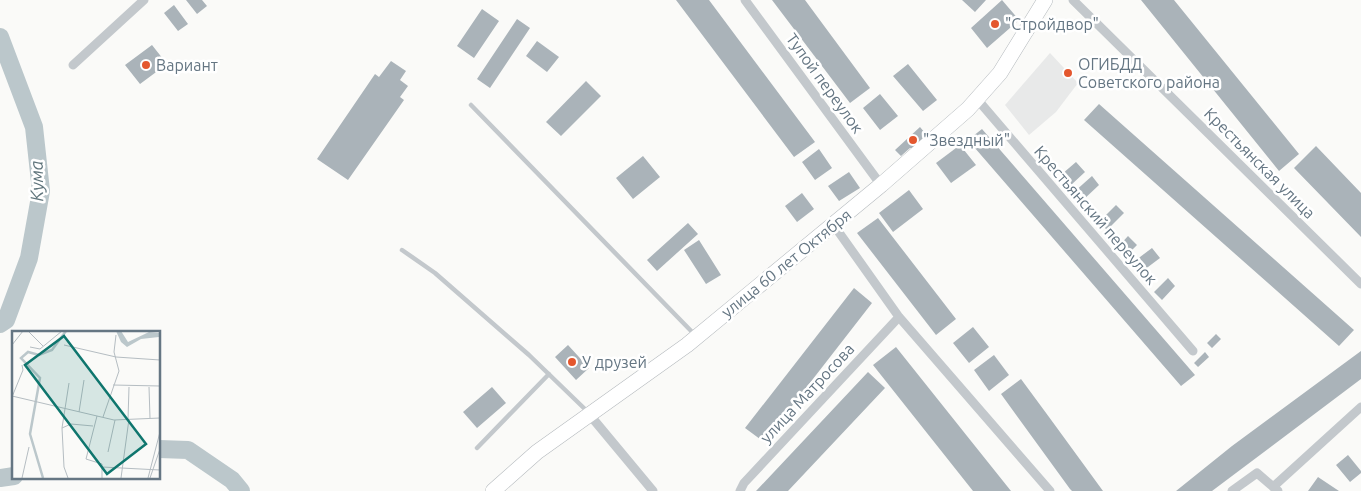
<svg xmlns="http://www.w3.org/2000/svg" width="1361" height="491" font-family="Ubuntu,sans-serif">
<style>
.built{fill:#e8e9e9}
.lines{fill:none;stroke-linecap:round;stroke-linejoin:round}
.river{stroke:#bbc7cb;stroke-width:18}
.building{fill:#aab3b9}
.primary-casing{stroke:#b5babe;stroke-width:16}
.service{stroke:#c3c8cc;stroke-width:4.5}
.minor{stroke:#c3c8cc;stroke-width:9}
.primary{stroke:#fff;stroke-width:15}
.poi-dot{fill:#e4572e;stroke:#fff;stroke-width:2}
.labels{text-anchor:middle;stroke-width:5;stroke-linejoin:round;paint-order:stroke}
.poi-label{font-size:16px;fill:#657683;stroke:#fff;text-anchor:start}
.street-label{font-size:16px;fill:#657683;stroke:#fff}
.water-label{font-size:18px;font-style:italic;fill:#60757c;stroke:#fff}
.inset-river{fill:none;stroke:#bbc7cb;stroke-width:2.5}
.inset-road{fill:none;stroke:#b5bdc2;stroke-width:1}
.view{fill:#0f766e;fill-opacity:0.15;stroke:#0f766e;stroke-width:2.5}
.inset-edge{fill:none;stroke:#657683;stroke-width:2.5}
</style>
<rect width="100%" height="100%" fill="#fafaf8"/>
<path class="built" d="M1050,53l28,30 -22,29 -27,23 -24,-30z"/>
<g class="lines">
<path class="river" d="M0,37l34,90 7,64 -12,67 -23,62 -6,4
M159,449l29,1 44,30 9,11
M0,478l14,-2"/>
</g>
<path class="building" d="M186,0h16l5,6 -10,8z
M676,0h33l106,142 -21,15z
M772,0h33l65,88 -20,15z
M962,0h24l-11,12z
M1002,0l17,20 -32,28 -16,-20z
M1141,0h33l125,154 -20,17z
M174,5l14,19 -10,7 -14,-18z
M482,9l17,12 -25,37 -17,-12z
M517,19l13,9 -40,60 -13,-9z
M537,41l22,16 -12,15 -21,-16z
M152,45l15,19 -27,20 -15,-19z
M391,61l15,10 -6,9 8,6 -8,11 4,3 -56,80 -31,-21 58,-85 4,3z
M908,64l29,36 -14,11 -30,-35z
M586,81l15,15 -40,40 -15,-14z
M880,94l18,22 -18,14 -17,-22z
M1099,104l255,226 -15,16 -255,-226z
M920,127l5,6 -1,5 -10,10h-4l-9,8 -6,-6z
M982,129l213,246 -14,11 -213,-246z
M960,145l16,20 -25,18 -15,-20z
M1316,146l45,47v44l-67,-69z
M819,149l13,19 -17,12 -13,-18z
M643,156l17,21 -27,22 -17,-21z
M1076,162l9,10 -14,13 -9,-11z
M849,172l11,16 -21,13 -11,-15z
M1092,176l7,9 -17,16 -8,-9z
M909,190l14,19 -30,23 -14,-19z
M802,193l12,16 -17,13 -12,-16z
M1116,205l8,8 -17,17 -8,-8z
M878,218l78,101 -20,16 -79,-102z
M688,223l10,11 -41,37 -10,-11z
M1128,236l9,9 -11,11 -8,-9z
M699,240l22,35 -15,9 -22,-34z
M1152,248l8,10 -20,15 -8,-10z
M1168,278l7,8 -13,14 -8,-8z
M854,288l18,15 -108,139 -19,-14z
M973,327l16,20 -20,16 -16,-20z
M1216,334l5,5 -9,9 -5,-5z
M568,345l21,23 -13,12 -21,-23z
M896,347l71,89 44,55h-38l-100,-126z
M1361,351v28l-149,112h-36l56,-45z
M1205,352l4,5 -11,10 -4,-4z
M994,355l15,20 -20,16 -15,-21z
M868,372l17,16 -97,103h-32z
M1021,379l28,38 54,74h-31l-2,-2 -69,-95z
M492,387l14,16 -29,25 -14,-16z
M1348,455l13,16v2l-11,9 -14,-17z
M1318,477l21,14h-31z"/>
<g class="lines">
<defs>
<path id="primary" d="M493,491l44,-39 150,-107 194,-160 87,-76 32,-36 45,-73"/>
</defs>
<use href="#primary" class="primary-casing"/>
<path class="service" d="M471,105l225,231
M402,250l33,23 94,82 60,58
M477,448l72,-74"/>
<path class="minor" d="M745,0l136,185
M1073,0l288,284
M73,65l71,-65
M977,99l216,252
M833,224l66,93 151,174
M589,414l64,77
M1273,487l88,-80
M740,491l4,-8 155,-166
M1232,491l25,-18 21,18"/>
<use href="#primary" class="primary"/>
</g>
<g class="poi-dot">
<circle cx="995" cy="24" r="5"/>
<circle cx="146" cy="65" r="5"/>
<circle cx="1068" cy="73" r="5"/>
<circle cx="913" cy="140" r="5"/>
<circle cx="572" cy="362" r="5"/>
</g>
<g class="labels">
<g class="poi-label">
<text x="1005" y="30">"Стройдвор"</text>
<text x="1078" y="70">ОГИБДД<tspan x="1078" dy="18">Советского района</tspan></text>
<text x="156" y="71">Вариант</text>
<text x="923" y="146">"Звездный"</text>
<text x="582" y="368">У друзей</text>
</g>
<g class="street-label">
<text transform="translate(825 83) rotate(54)" y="6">Тупой переулок</text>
<text transform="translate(1260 163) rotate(45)" y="6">Крестьянская улица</text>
<text transform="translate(1096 215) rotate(49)" y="6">Крестьянский переулок</text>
<text transform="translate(786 263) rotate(-39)" y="6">улица 60 лет Октября</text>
<text transform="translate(807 393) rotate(-47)" y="6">улица Матросова</text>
</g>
<g class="water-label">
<text transform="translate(37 181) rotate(-91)" y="6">Кума</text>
</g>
</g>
<g transform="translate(12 331)">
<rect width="148" height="148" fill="#fafaf8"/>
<path d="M104,0h5l7,11 21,-10 10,1v4l-18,2 -14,8 -6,-5z" fill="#bbc7cb"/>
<path class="inset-river" d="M31,147l-13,-44 10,-56 -19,-20 7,-6 11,3 13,-5 14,-19"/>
<path class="inset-road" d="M16,0l15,15M0,14l11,-14M52,14l52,12 44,3M18,16l10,2 22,-18M101,54l47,1M137,56l1,31M0,65l102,24 46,-2M0,66l11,-27 -1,-5M67,81l5,-32M85,85l-11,43 16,5v14M91,86l16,-46 -5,-19 2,-17M116,88l1,-32M50,97l9,-4 22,2M96,121l7,-32M90,136l58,3M10,147l7,-31M56,147l-4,-11 -2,-39 7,-45M109,147l8,-59M136,147l12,-46M138,147l10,-29"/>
<path class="view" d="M52,5l82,108 -39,30 -82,-109z"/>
<rect width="148" height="148" class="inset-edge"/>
</g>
</svg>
